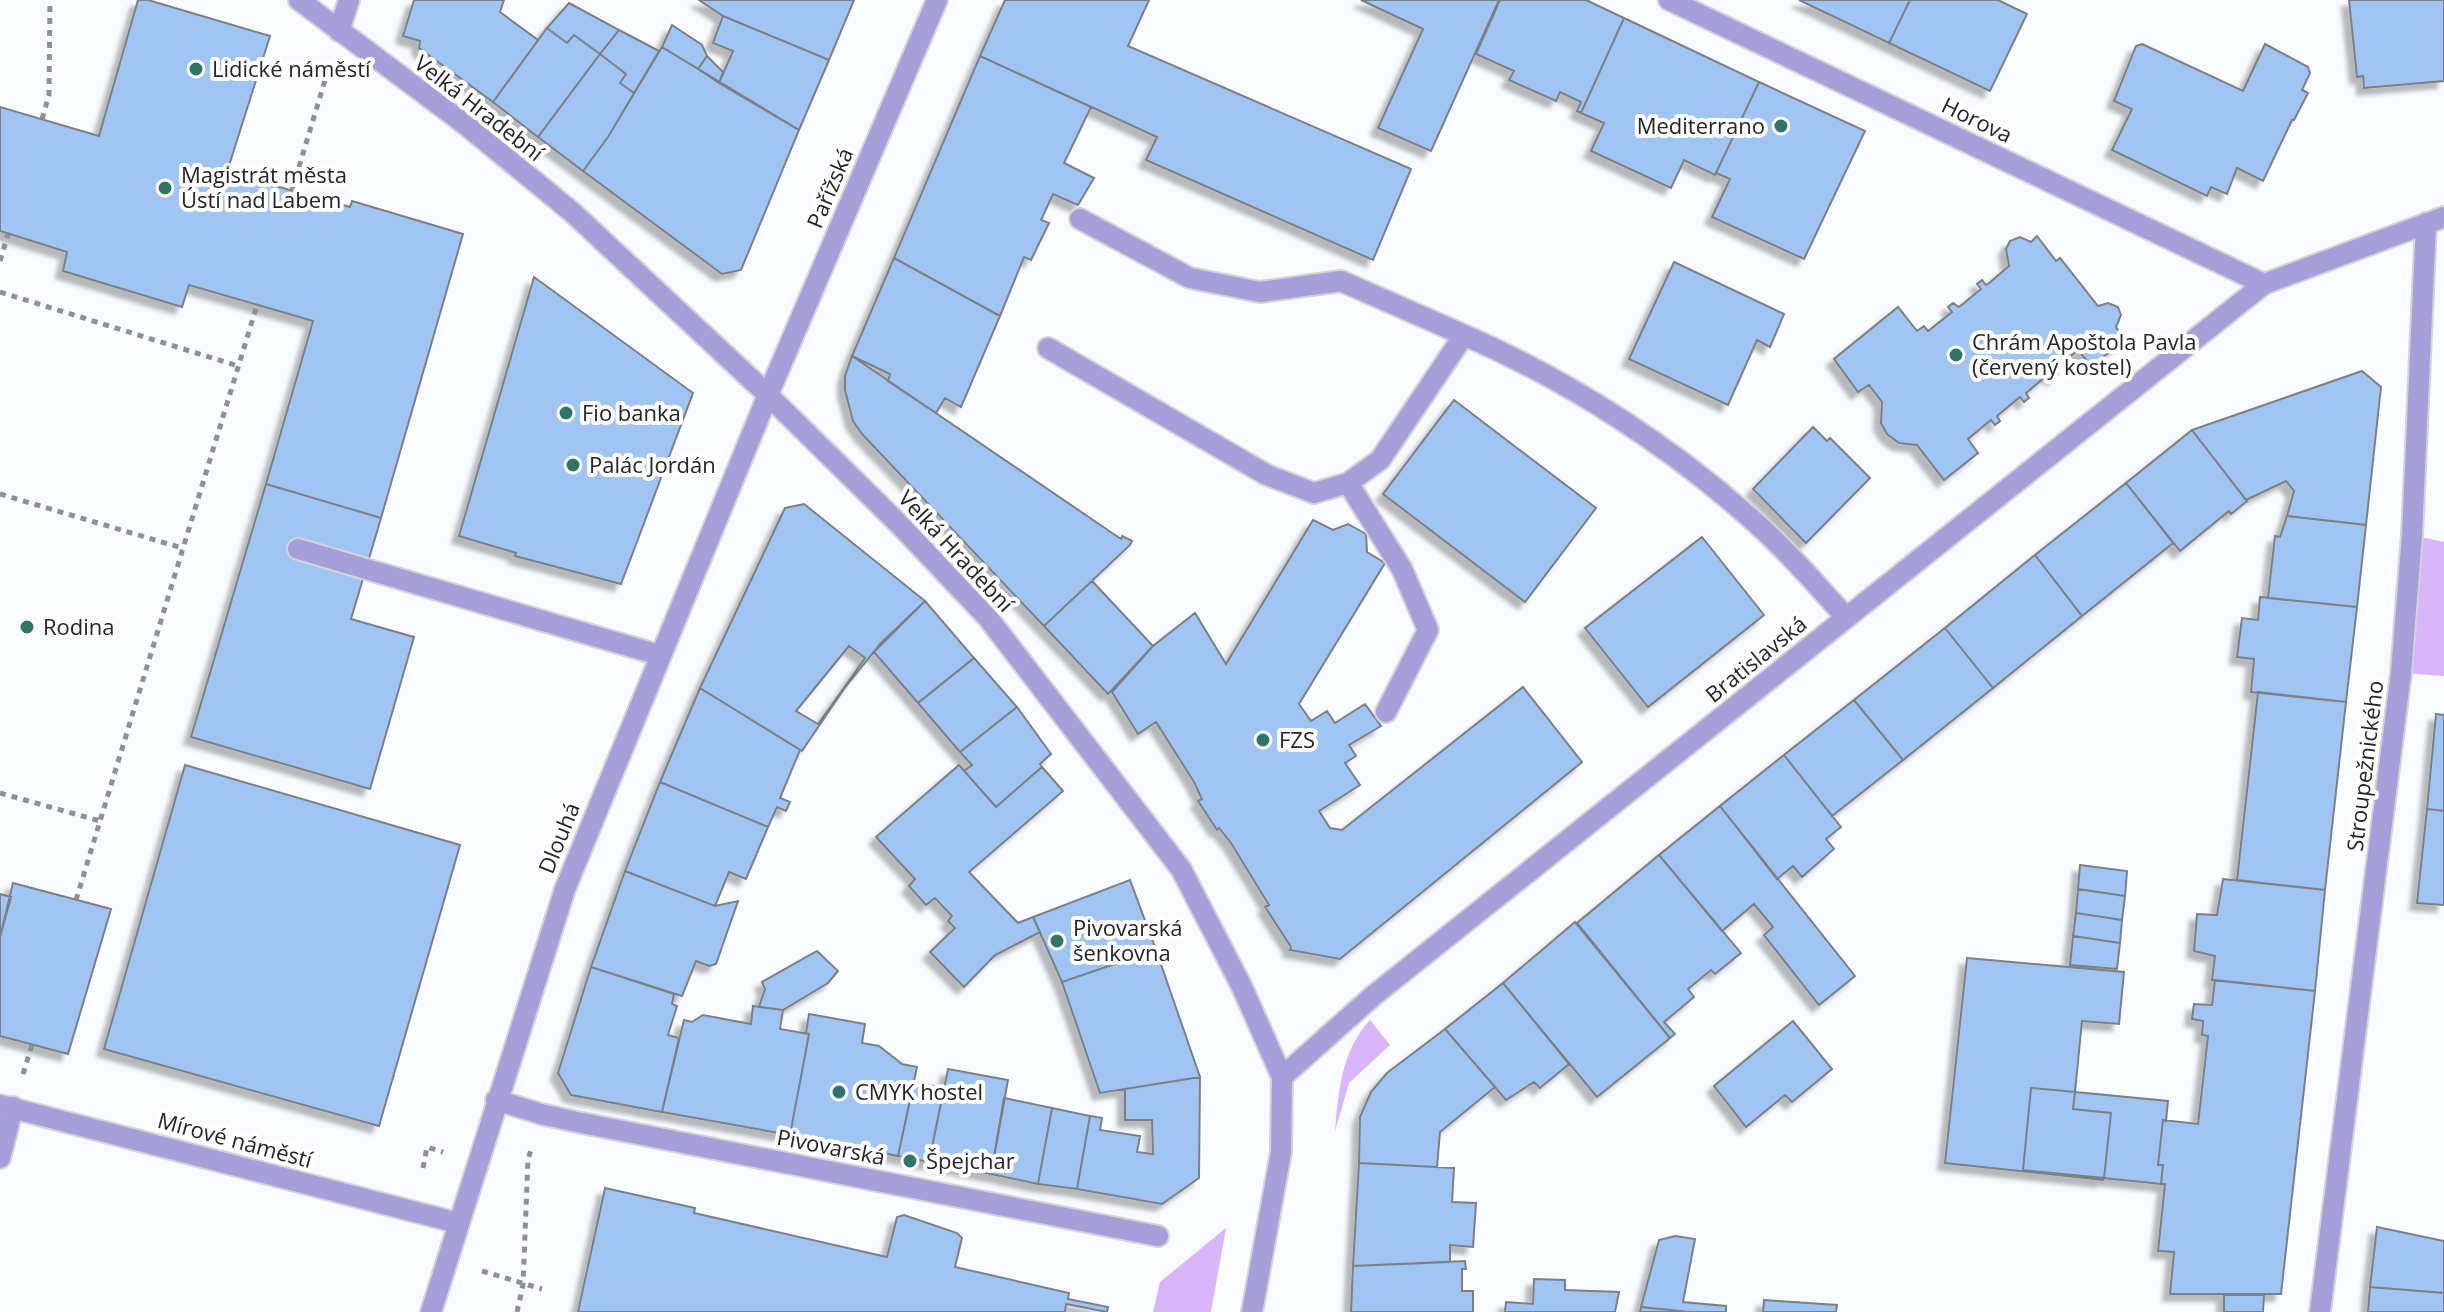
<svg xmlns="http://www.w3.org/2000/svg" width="2444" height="1312" font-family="'Open Sans',sans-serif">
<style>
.green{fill:#d9b5fa}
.building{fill:#a1c5f3;stroke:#7c8086;stroke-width:2;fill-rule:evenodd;filter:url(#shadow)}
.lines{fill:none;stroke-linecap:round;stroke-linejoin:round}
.lane-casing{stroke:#d3d4d8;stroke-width:24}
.street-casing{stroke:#d3d4d8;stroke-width:24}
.path{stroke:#8f9093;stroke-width:5;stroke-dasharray:6 6;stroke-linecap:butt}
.lane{stroke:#a79fd9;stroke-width:20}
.street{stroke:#a79fd9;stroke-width:20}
.poi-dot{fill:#30756a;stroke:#fff;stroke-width:3}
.labels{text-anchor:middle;stroke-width:8;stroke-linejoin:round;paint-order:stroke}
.poi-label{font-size:22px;fill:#252528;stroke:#fff;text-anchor:start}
.street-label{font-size:22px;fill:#252528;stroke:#fff}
</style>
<defs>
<filter id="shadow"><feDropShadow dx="-7" dy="7" stdDeviation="2" flood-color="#0004"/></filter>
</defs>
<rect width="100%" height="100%" fill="#f9fbff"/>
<path class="green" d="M2412,535l32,7v134l-43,-3z
M1370,1020l20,25 -41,38 -14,48c4,-41 6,-79 35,-111z
M1226,1228l-15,84h-58l7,-30z"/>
<path class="building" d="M138,0h10l122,36 -43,136 123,35 2,-6 111,33 -82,284 -115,-34 47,-163 -124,-36 -7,22 -119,-36 4,-19 -67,-21v-124l99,29z
M414,0h90l-4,12 38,28 -45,62 -74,-54 1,-7 -17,-5z
M699,0h155l-25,60 -106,-44z
M1005,0h144l-21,46 283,123 -38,91 -227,-100 11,-23 -177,-81z
M1361,0h138l-68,151 -53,-23 45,-99z
M1500,0h86l38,18 -43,95 -4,-2 4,-9 -21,-10 -4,9 -47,-21 5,-9 -38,-17z
M1799,0h111l-21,43z
M1910,0h88l29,14 -37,77 -101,-48z
M2349,0h95v81l-80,7 -1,-12 -6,1z
M569,3l50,27 -19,24 -26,-19 -7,8 -20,-15z
M723,16l106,44 -30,70 -80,-47 14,-32 -20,-8z
M1624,18l135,64 -44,93 -31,-15 -13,28 -80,-37 13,-28 -23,-10z
M672,25l30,20 5,11 -9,13 -36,-22z
M547,28l20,15 7,-8 26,19 -62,83 -45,-35z
M619,30l40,21 -25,42 -14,-10 6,-9 -26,-20z
M2142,44l101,47 22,-47 43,23 2,6 -8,17 6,3 -14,27h-2l-29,61 -26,-13 -10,26 -16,-7 -4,9 -95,-46 20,-41 -18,-8 22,-55z
M662,47l137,83 -58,140 -19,4 -139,-103 25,-34z
M600,54l26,20 -6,9 14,10 -26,44 -25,34 -45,-34z
M707,56l16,16 -4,11 -21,-14z
M980,56l111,51 -27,56 30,15 -16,27 -25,-11 -12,26 8,3 -18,37 -7,-3 -24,59 -106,-58z
M1759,82l106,49 -61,128 -92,-42 18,-38 -14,-6z
M2037,236l19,25 4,-3 38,48 10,-3 10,4 3,8 -5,12 8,14 -33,25 -13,-16 -24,20 4,4 -5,5 -4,-5 -23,19 3,5 -5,4 -4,-5 -23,19 3,5 -5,4 -4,-5 -23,19 10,14 -34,27 -27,-35 -18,-2 -12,-9 -6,-11 1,-21 -13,-17 -11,7 -24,-33 64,-52 19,24 7,-5 4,5 24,-19 -4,-5 5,-4 6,4 22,-18 -4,-5 5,-4 4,5 2,-1 21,-18 -3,-17 4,-8 10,-4 11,5z
M894,258l106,58 -39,91 -16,-9 -9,15 -48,-32 2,-7 -38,-18z
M1674,262l110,52 -14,33 -13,-7 -29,65 -99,-46z
M534,277l159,116 -72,191 -106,-28 1,-3 -57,-17z
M852,356l269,183 1,-3 10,5 -2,4 -86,81 -182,-192 -9,-13 -8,-31v-14z
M2362,371l19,16 -15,138 -79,-9 7,-25 -8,-10 -40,19 -54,-70z
M1454,400l142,108 -71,94 -142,-108z
M1813,427l14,14 3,-3 40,40 -64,65 -53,-54z
M2192,430l55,71 -16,13 -2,-3 -49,40 -54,-68z
M2126,483l47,60 -91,73 -47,-61z
M266,484l115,34 -30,101 63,18 -44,152 -179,-52z
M804,504l121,97 -45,43 -36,45 -42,62 -102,-63 85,-180zM849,646l16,12 -47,66 -22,-13z
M2287,516l79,9 -9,82 -89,-9 7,-62 5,1z
M1313,520l20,10 15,-6 18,10 1,18 18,11 -86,141 12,17 16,-10 8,12 30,-19 16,22 -32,19 7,11 -11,7 15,22 -41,26 11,17 12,2 181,-143 59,75 -242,197 -50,-9 1,-3 -26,-40 4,-2 -38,-62 -12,-15 -2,2 -19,-29 4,-2 -8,-17 -38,-60 -18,12 -26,-42 41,-46 42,-33 31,51z
M1702,537l62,78 -116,92 -63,-79z
M2035,555l47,61 -89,72 -48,-60z
M1092,581l61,65 -45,48 -64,-68z
M2260,597l97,10 -11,95 -95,-10 3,-33 -17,-2 5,-39 16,2z
M925,601l49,57 -56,45 -44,-51z
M1945,628l48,60 -90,72 -49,-60z
M974,658l43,49 -57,45 -42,-49z
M700,688l100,62 -20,48 10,4 -4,9 -9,-4 -9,20 -108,-45z
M2258,692l88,10 -21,188 -88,-10z
M1854,700l49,60 -71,56 -48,-61z
M1017,707l34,47 -11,10 2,3 -46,40 -32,-36 8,-6 -12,-13z
M2436,714l8,1v96l-17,-2z
M1784,755l57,72 -15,12 8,10 -32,28 -9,-11 -16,13 -57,-73z
M185,765l275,80 -81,281 -275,-77z
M959,765l37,42 46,-40 21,24 -94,81 49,51 15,-6 7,15 -45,23 -31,32 -34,-35 25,-24 -7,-7 4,-5 -17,-18 -9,7 -17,-19 6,-7 -39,-42z
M660,782l108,45 -22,52 -17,-7 -14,34 -90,-35z
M1720,806l135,170 -36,29 -55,-70 9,-8 -19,-23 -32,27 -63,-76z
M2427,809l17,2v94l-27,-2z
M1659,855l82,98 -26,21 -4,-4 -23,19 6,8 -30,25 11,12 -5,4 -93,-115z
M2080,865l47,6 -2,25 -47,-7z
M625,871l90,35 23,-5 -22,63 -7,2 -13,-5 -14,35 -91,-29z
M2223,879l102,11 -10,101 -103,-11 3,-24 -21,-5 3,-37 20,1z
M1130,880l26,70 -94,32 -29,-65z
M13,883l98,26 -43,145 -68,-18v-99z
M2078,889l47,7 -3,24 -46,-7z
M0,894l11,3 -11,40z
M2076,913l46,7 -2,23 -47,-7z
M1575,922l95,116 -73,59 -94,-114z
M2073,936l47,7 -3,26 -47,-4z
M1156,950l44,127 -100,16 -38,-111z
M817,951l21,20 -10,12 -45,27 -24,-3 6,-18 -3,-7z
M1967,958l157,14 -5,52 -37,-3 -7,71 -44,-4 -8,82 81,8 -1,2 -158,-17z
M591,967l83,27 -2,10 5,2 -9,29 11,3 -17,74 -91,-17 -13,-22z
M2215,980l100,11 -34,303h-111l4,-42 -16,-1 7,-67h-4l2,-19h-5l5,-45 35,4 10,-88 -6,-1 1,-14 -11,-2 2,-15 18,1z
M1503,983l66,81 -29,24 -6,-6 -28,18 -61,-71z
M753,1006l30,4 -3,19 29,5 -19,101 -128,-23 22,-92 8,2 11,-7 48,9z
M809,1014l56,10 -3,19 17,3 23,18 15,3 -19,89 -108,-21 19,-101 -3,-1z
M1793,1021l39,48 -40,33 -7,-7 -39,32 -32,-41z
M1445,1029l50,58 -55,45 -3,35 -78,-4 1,-46 11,-25 16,-19z
M948,1069l60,11 -17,94 -62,-12z
M1200,1077l-1,101 -37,26 -85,-15 13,-73 12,2 -2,12 40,6 -3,16 16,2 -1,-34h-27v-31z
M914,1082l30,6 -15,74 -31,-6z
M2031,1088l44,4 -2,17 38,4 -7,65 -81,-8z
M2075,1092l93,9 -2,20 -3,-1 -5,45h5l-2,19 -57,-6 7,-65 -38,-4z
M1004,1098l48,10 -14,76 -47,-10z
M1052,1108l38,8 -13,73 -39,-5z
M1359,1163l95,5 -2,34 24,1 -3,44 -23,-2v17l-97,4z
M605,1188l90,20 -1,5 193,44 10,-40 7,-2 53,18 5,5 -7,29 114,26 -1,6 40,8 -1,5 -41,-8 -1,8h-487z
M2377,1227l67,14v52l-74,-6z
M1675,1236l20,3 -12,63 43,4v6h-37l-48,-5 18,-67z
M1465,1261l1,8h-4v22h11v21h-122l2,-46z
M1534,1279l31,1v10l54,2 -4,20h-110l1,-10 27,2z
M2370,1287l74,6v19h-76z
M2224,1295h40l-1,17h-39z
M1764,1300l73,5 -1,7h-73z
M1641,1307l48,5h-49z"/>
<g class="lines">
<defs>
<path id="lane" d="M339,31l10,-31
M1080,219l110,59 70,14 81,-11 123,54
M1048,348l219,127 47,18 34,-10 32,-23 84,-125c106,46 208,112 293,189 32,28 60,62 89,93
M1348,483l54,86 26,61 -42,82
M298,549l361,106
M0,1105l458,118"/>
<path id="street" d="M299,0l167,125 106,87 196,183 133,131 87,92 193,251 60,116 41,92 -1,75 -29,160
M1669,0l595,284
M1282,1077l91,-81 891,-712 180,-67
M496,1100l45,14 36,8 581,114
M0,1158l13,-51
M431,1312l134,-423 203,-494 169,-395
M2320,1312l81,-639 11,-138 14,-312"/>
</defs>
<use href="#lane" class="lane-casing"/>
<use href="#street" class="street-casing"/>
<path class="path" d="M42,119l7,-24 1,-95
M292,190l37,-123
M0,261l8,-27
M0,292l238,74
M0,494l182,54
M0,793l100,28
M76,900l181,-595
M23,1074l9,-29
M423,1168l4,-21 16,5
M482,1271l60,18
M517,1312l6,-27 5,-126 3,-9"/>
<use href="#lane" class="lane"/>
<use href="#street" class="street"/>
</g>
<g class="poi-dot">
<circle cx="196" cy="69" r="8"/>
<circle cx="1781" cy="126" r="8"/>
<circle cx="165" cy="188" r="8"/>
<circle cx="1956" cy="355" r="8"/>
<circle cx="566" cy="413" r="8"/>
<circle cx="573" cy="465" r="8"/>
<circle cx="27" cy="627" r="8"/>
<circle cx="1263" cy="740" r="8"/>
<circle cx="1057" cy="941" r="8"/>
<circle cx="839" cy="1092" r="8"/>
<circle cx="910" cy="1161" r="8"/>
</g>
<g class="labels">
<g class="poi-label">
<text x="212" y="77">Lidické náměstí</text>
<text x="1765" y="134" text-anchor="end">Mediterrano</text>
<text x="181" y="183">Magistrát města<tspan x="181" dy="25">Ústí nad Labem</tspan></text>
<text x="1972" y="350">Chrám Apoštola Pavla<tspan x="1972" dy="25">(červený kostel)</tspan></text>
<text x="582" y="421">Fio banka</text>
<text x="589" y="473">Palác Jordán</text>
<text x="43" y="635">Rodina</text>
<text x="1279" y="748">FZS</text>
<text x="1073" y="936">Pivovarská<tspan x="1073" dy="25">šenkovna</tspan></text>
<text x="855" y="1100">CMYK hostel</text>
<text x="926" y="1169">Špejchar</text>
</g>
<g class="street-label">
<text transform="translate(479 108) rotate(38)" y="8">Velká Hradební</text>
<text transform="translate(1977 120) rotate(26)" y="8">Horova</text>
<text transform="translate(830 188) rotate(-67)" y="8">Pařížská</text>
<text transform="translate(956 551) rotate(47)" y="8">Velká Hradební</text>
<text transform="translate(1756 659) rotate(-39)" y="8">Bratislavská</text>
<text transform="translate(2365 766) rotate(-83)" y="8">Stroupežnického</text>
<text transform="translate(559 838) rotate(-68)" y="8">Dlouhá</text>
<text transform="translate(235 1140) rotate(15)" y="8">Mírové náměstí</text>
<text transform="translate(831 1147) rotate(11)" y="8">Pivovarská</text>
</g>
</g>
</svg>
